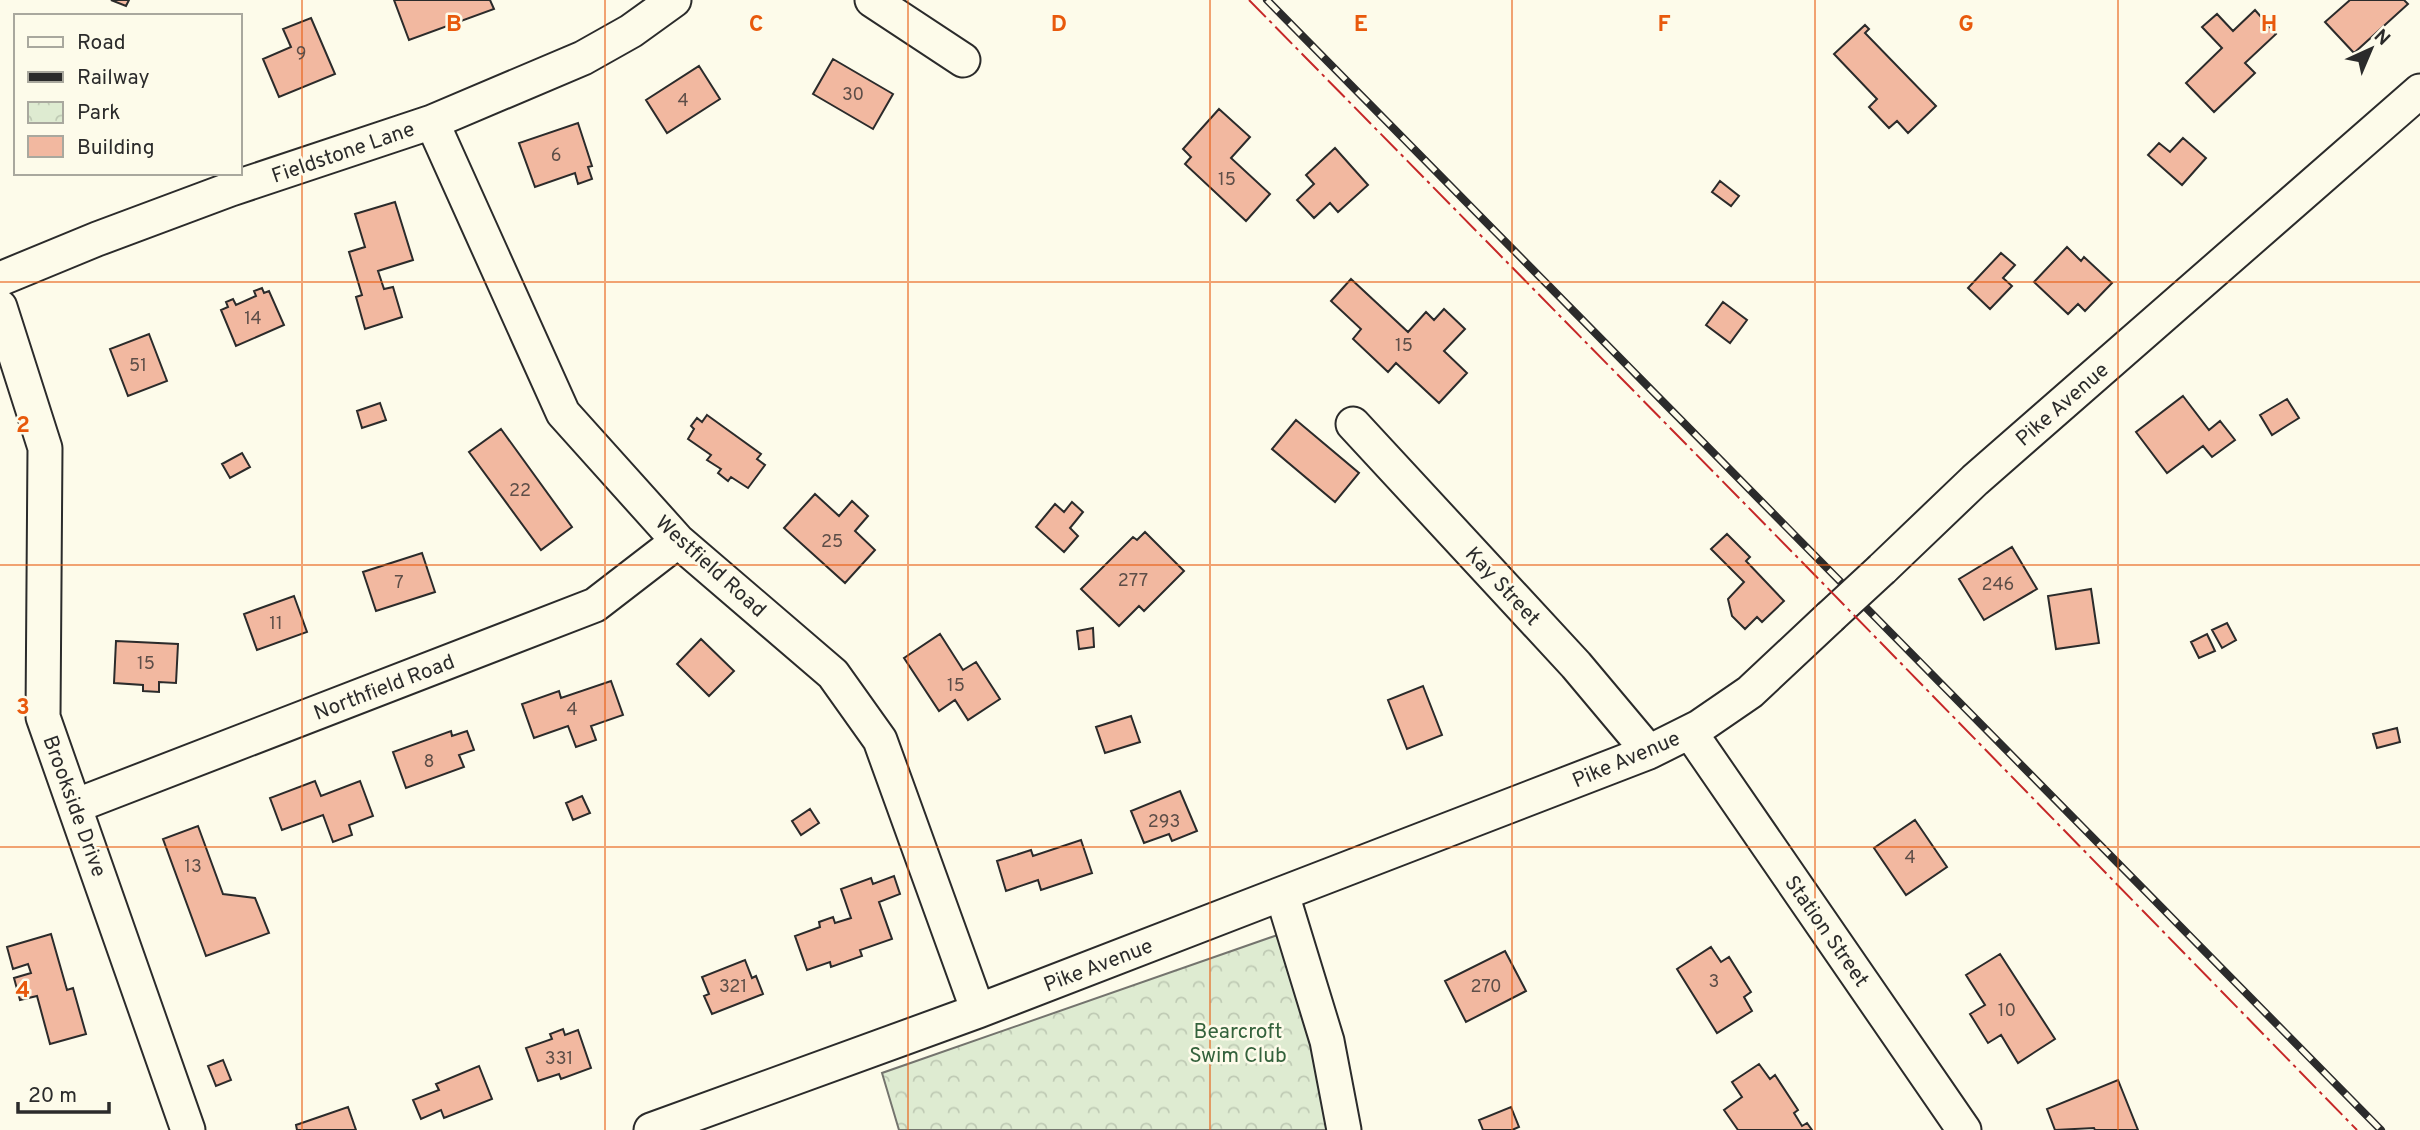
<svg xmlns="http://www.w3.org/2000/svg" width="2420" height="1130" font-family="Overpass,sans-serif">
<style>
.park{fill:url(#park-crowns);stroke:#74746e;stroke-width:2}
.building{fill:#f2b8a0;stroke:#2b2b2b;stroke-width:2}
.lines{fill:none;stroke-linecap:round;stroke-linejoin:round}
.minor-casing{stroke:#2b2b2b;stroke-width:37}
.minor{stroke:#fdfbea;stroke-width:33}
.rail-casing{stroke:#2b2b2b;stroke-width:8}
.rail{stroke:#fdfbea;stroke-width:5;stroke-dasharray:16;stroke-linecap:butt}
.minor-bridge-casing{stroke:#2b2b2b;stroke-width:37;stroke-linecap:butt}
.minor-bridge{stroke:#fdfbea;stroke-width:33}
.power{stroke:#c62828;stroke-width:2;stroke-dasharray:24 5 3.5 5;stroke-linecap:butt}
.grid{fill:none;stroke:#e8590c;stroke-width:2;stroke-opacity:0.55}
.labels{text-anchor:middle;stroke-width:5;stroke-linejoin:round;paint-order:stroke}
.number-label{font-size:18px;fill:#5d4e48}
.street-label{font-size:21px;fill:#2b2b2b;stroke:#fdfbea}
.park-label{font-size:21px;fill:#34623c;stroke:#fdfbea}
.grid-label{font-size:23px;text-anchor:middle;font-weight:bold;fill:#e8590c;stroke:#fdfbea;stroke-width:5;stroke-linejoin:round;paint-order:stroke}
</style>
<defs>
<pattern id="park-crowns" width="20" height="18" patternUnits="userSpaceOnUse" patternTransform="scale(1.75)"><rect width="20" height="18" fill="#deebd1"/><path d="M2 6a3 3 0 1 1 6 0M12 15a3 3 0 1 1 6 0" fill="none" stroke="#bfcab4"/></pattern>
</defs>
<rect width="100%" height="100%" fill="#fdfbea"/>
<path class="park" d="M1306,925l39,205h-446l-17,-57z"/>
<path class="building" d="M111,0h18l-3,6z
M394,0h96l4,9 -85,31z
M2350,0h54l4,4 -54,49 -29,-31z
M2255,10l21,24 -31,29 10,10 -41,39 -28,-29 36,-35 -20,-21 15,-13 16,17z
M311,18l24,56 -56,23 -16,-38 28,-12 -8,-18z
M1865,25l4,4 -4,4 71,73 -28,27 -11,-12 -8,7 -20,-21 8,-8 -43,-45z
M833,59l60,35 -20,35 -60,-35z
M699,66l21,33 -53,34 -21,-33z
M1219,109l31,28 -19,21 39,36 -24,27 -61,-57 6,-7 -8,-8z
M578,123l14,43 -4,1 4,12 -14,5 -3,-11 -40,14 -16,-44z
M2183,138l23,20 -24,27 -34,-30 11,-12 11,9z
M1335,148l33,37 -30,27 -8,-9 -16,15 -17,-18 17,-16 -8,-9z
M1720,181l19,15 -8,10 -19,-14z
M395,202l18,58 -35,11 6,18 9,-2 9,30 -37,12 -9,-32 6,-2 -13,-43 16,-5 -10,-33z
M2067,247l14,14 3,-4 28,26 -27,28 -7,-7 -10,10 -34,-32z
M2001,253l14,12 -12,13 9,8 -22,23 -22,-21z
M1351,279l57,53 18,-20 8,8 10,-11 21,20 -21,22 23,22 -28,30 -43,-40 -8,9 -35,-33 8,-10 -30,-28z
M262,288l2,5 5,-2 15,34 -48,21 -15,-36 7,-3 -2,-5 7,-3 3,6 20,-9 -2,-5z
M1723,302l24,18 -17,23 -24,-18z
M149,334l18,47 -39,15 -18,-47z
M2183,396l26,34 11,-9 15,19 -23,17 -9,-11 -36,27 -31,-41z
M2287,399l12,19 -27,17 -12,-20z
M380,403l6,17 -24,8 -5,-17z
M707,415l54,39 -4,5 8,6 -17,23 -17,-11 -3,4 -10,-8 3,-4 -14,-9 4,-5 -23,-16 6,-10 -3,-3 6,-8 5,4z
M1296,420l63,53 -24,29 -63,-53z
M501,429l71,98 -31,23 -72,-98z
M242,453l8,14 -20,11 -8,-14z
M815,494l24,22 13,-15 16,15 -13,15 20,19 -30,33 -61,-55z
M1072,502l11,10 -13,16 8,8 -14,16 -28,-25 19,-23 9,8z
M1145,532l39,39 -40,40 -5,-5 -20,20 -38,-37 52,-52 4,3z
M1727,534l23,23 -4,4 38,40 -22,21 -5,-5 -12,12 -13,-13 -4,-17 16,-17 -33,-33z
M2012,547l25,42 -53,31 -25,-41z
M422,553l13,39 -59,19 -13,-39z
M2091,589l8,54 -43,6 -8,-53z
M294,596l13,36 -50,18 -13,-36z
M2227,623l9,17 -14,8 -10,-18z
M1093,628l1,19 -15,2 -2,-18z
M940,634l23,36 13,-8 24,37 -32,21 -13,-20 -16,11 -35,-53z
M2207,634l8,17 -16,7 -8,-16z
M701,639l33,32 -25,25 -32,-32z
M116,641l62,3 -2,39 -17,-1v10l-16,-1v-6l-29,-2z
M611,681l12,34 -32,11 5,14 -20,7 -8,-21 -34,12 -12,-34 37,-13 2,7z
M1423,686l19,49 -35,14 -19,-49z
M1131,716l9,26 -35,11 -9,-26z
M2397,728l3,14 -23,6 -4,-14z
M451,731l1,5 15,-5 7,19 -15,5 5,12 -58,21 -13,-36z
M315,781l6,15 39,-15 13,35 -24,9 3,10 -19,7 -10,-27 -41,15 -12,-32z
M1180,791l17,40 -25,10 -3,-7 -25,9 -13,-32z
M582,796l8,17 -17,7 -7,-17z
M810,809l9,14 -18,12 -9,-14z
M1915,820l32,47 -41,28 -32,-47z
M198,826l25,68 32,4 14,35 -63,23 -43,-117z
M1081,840l11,33 -51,17 -3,-10 -32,11 -9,-30 34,-11 2,6z
M894,876l6,18 -21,8 13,37 -32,11 2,6 -31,11 -1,-5 -23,8 -12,-34 25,-9 -1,-5 14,-5 2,6 16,-5 -10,-29 30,-11 2,6z
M51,934l16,56 6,-2 13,46 -36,10 -13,-48 -17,4 -6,-22 17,-5 -3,-9 -15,5 -6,-22z
M1711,947l10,15 8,-5 22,35 -7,5 8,14 -35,22 -40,-64z
M1505,951l21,40 -60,31 -21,-41z
M2000,954l55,85 -37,24 -17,-28 -13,8 -18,-29 15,-9 -19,-30z
M745,960l7,18 4,-2 7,18 -51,20 -8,-18 5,-2 -7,-17z
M563,1029l2,6 13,-5 13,38 -30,11 -2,-5 -21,7 -12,-33 26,-9 -2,-5z
M223,1060l8,20 -15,6 -8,-20z
M1759,1064l11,15 5,-4 23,35 -4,3 8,13 5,-3 5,7h-74l-14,-20 18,-13 -10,-15z
M479,1066l13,33 -48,19 -3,-8 -20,9 -8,-19 26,-10 -3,-6z
M2118,1080l20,50h-43l-1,-2 -39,2 -8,-21z
M348,1107l8,23h-59l-1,-5z
M1511,1107l8,20 -7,3h-29l-4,-10z"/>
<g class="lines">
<defs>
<path id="minor" d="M872,0l91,60
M432,122l131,291 115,128 155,133 47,66 98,271
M0,279l97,-40 134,-50 201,-67 151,-64 48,-27 43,-31
M0,307l45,141 -2,269 145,413
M1353,424l223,241 73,87
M1882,569l93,-89 445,-389
M1690,732l274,398
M75,806l520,-201 83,-64
M1282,894l45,147 17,89
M651,1130l327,-119 671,-259 50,-25 51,-35 80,-75"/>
</defs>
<use href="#minor" class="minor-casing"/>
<use href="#minor" class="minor"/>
<defs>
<path id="rail" d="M1267,0l1114,1130"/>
</defs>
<use href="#rail" class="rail-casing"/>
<use href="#rail" class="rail"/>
<defs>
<path id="minor-bridge" d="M1830,617l52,-48"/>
</defs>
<use href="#minor-bridge" class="minor-bridge-casing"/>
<use href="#minor-bridge" class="minor-bridge"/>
<path class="power" d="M1249,0l553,562 555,568"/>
</g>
<path class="grid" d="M302,0v1130M605,0v1130M908,0v1130M1210,0v1130M1512,0v1130M1815,0v1130M2118,0v1130M0,282h2420M0,565h2420M0,847h2420"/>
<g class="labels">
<g class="number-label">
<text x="301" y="59">9</text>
<text x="853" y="100">30</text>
<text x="683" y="106">4</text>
<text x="556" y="161">6</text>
<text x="1227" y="185">15</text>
<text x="253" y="324">14</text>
<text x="1404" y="351">15</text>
<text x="138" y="371">51</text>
<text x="520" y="496">22</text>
<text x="832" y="547">25</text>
<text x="1133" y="586">277</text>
<text x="399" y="588">7</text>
<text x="1998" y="590">246</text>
<text x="276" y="629">11</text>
<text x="146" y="669">15</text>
<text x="956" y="691">15</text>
<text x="572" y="715">4</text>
<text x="429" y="767">8</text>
<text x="1164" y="827">293</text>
<text x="1910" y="863">4</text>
<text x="193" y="872">13</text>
<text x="1714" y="987">3</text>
<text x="733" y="992">321</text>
<text x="1486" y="992">270</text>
<text x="2007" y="1016">10</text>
<text x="559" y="1064">331</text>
</g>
<g class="street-label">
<text transform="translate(343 152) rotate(-19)" y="7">Fieldstone Lane</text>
<text transform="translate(2062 404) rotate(-41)" y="7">Pike Avenue</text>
<text transform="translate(711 566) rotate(42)" y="7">Westfield Road</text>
<text transform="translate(1503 586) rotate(47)" y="7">Kay Street</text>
<text transform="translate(384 687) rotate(-21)" y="7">Northfield Road</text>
<text transform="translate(1626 759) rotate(-23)" y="7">Pike Avenue</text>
<text transform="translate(75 806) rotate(70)" y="7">Brookside Drive</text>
<text transform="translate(1827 931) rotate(55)" y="7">Station Street</text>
<text transform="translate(1098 965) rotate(-21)" y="7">Pike Avenue</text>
</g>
<g class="park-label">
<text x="1238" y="1038">Bearcroft<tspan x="1238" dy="24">Swim Club</tspan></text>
</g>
</g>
<g class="grid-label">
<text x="454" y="31">B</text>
<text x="756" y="31">C</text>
<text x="1059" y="31">D</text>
<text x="1361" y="31">E</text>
<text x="1664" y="31">F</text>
<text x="1966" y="31">G</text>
<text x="2269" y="31">H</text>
<text x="23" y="432">2</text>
<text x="23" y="714">3</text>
<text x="23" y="997">4</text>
</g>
<rect x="14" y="14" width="228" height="161" fill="#fdfbea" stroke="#a9a89e" stroke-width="2"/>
<rect x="28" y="37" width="35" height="10" fill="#fdfbea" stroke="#a9a89e" stroke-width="2"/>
<text x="77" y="49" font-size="21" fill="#2b2b2b">Road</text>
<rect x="28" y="72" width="35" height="10" fill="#2b2b2b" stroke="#a9a89e" stroke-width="2"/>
<text x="77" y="84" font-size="21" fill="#2b2b2b">Railway</text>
<rect x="28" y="102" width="35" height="21" fill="url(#park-crowns)" stroke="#a9a89e" stroke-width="2"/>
<text x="77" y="119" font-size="21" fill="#2b2b2b">Park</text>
<rect x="28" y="136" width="35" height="21" fill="#f2b8a0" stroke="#a9a89e" stroke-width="2"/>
<text x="77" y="154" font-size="21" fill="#2b2b2b">Building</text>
<g transform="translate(2371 49) rotate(44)" stroke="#fdfbea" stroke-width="5" paint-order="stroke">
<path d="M0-5L12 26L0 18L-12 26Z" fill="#2b2b2b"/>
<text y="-10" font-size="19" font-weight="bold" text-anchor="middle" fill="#2b2b2b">N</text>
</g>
<path d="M18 1102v10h91v-10" fill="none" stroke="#2b2b2b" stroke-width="3.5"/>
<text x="28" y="1102" font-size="21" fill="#2b2b2b" stroke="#fdfbea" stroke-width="5" paint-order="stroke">20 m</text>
</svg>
